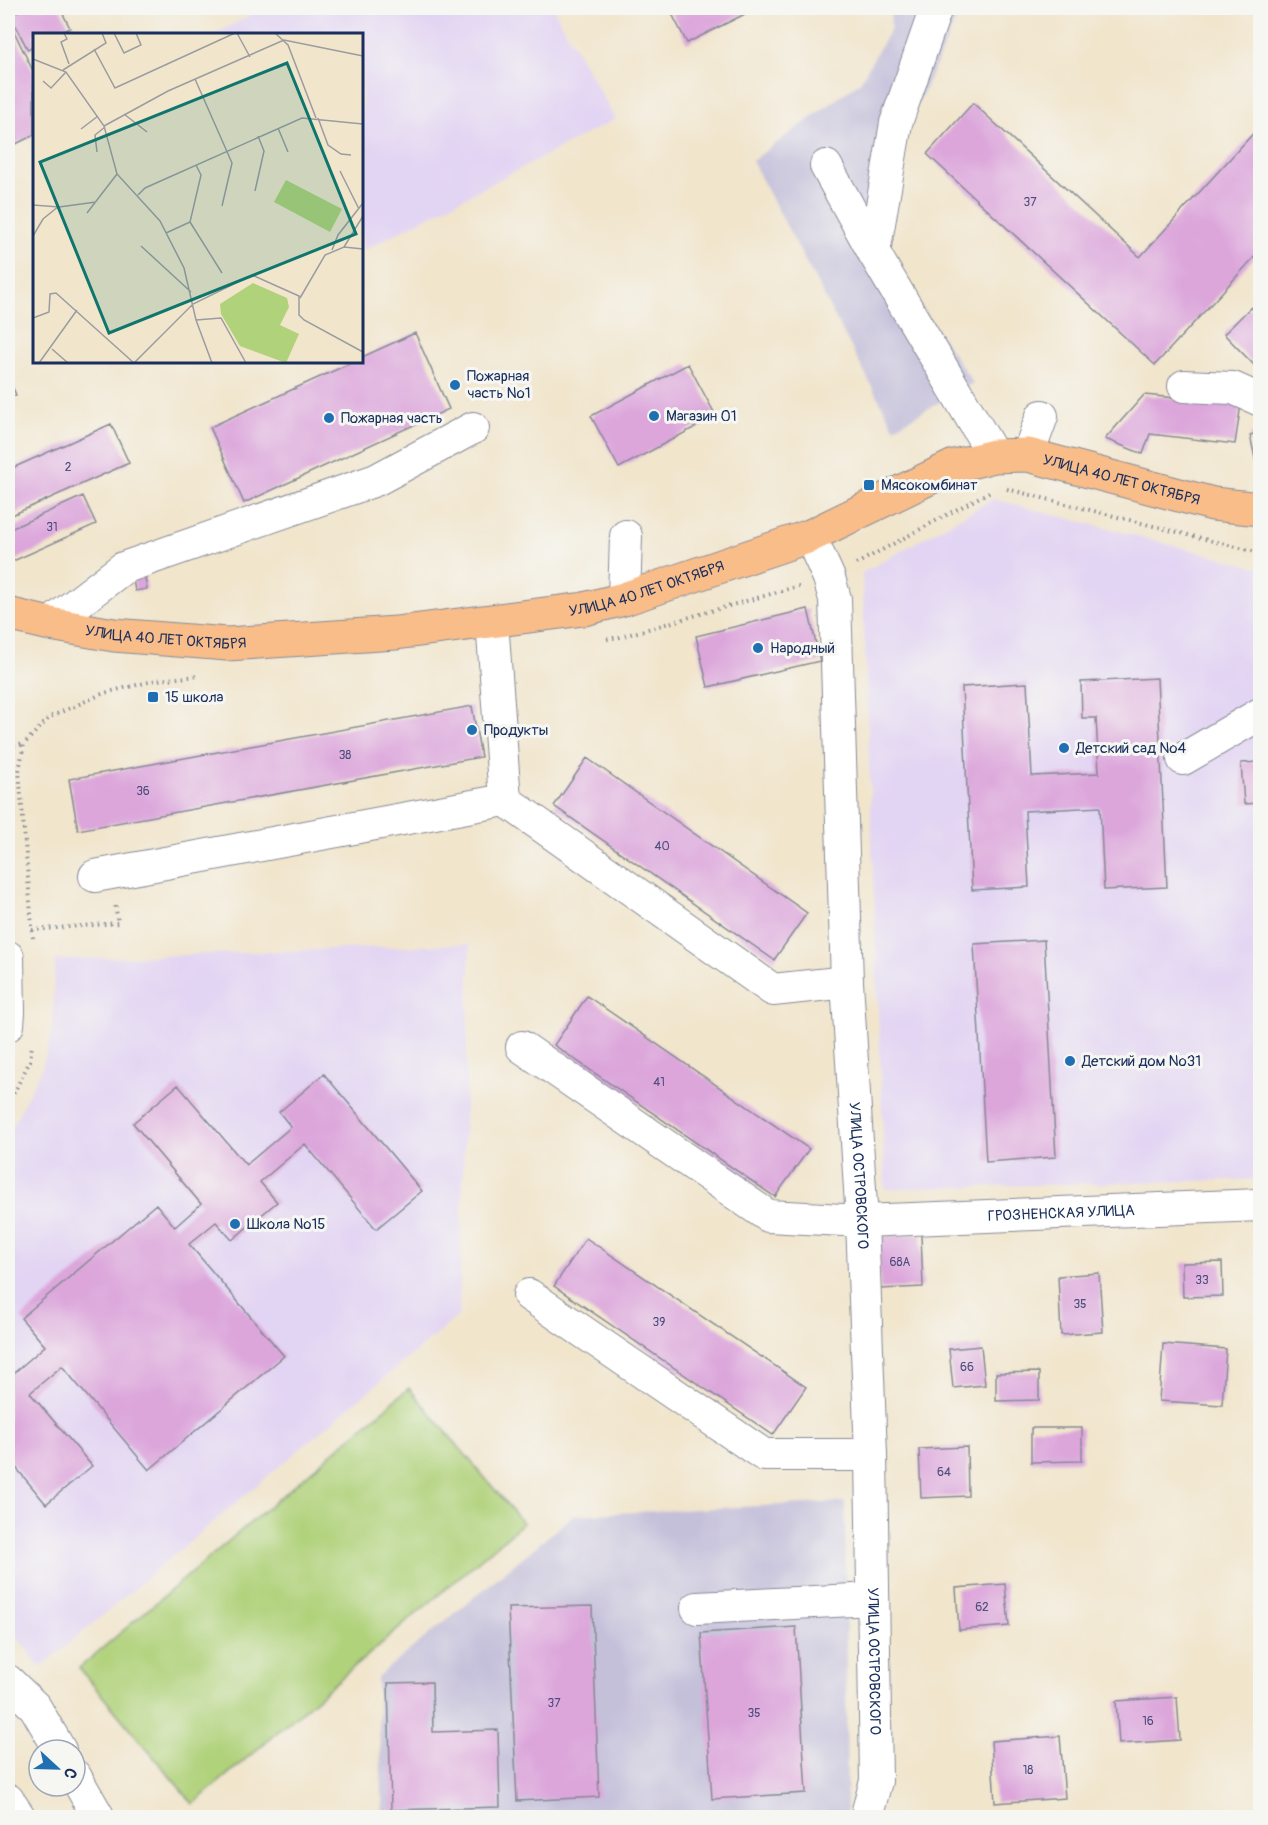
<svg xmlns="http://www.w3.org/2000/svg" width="1268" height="1825" font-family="Pangolin,sans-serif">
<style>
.built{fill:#e2d4f3}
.industrial{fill:#c5c0da}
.green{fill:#b0d27a;stroke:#66806c;stroke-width:1.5}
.building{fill:#dca6db}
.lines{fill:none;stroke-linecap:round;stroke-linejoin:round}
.minor-casing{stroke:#868a95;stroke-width:34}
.major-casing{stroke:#868a95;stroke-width:35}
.path{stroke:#868a95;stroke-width:4;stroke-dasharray:1.5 4.5;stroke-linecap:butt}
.minor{stroke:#fff;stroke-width:32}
.major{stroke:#f9bd89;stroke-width:33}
.poi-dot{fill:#1f6fb2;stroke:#f6f6f2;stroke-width:2}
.labels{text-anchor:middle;stroke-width:6;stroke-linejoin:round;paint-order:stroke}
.number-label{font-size:12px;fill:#4b4d7d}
.poi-label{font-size:15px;fill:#1b2f5e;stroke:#f6f6f2;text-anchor:start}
.street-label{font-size:15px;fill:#1b2f5e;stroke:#f6f6f2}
.inset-road{fill:none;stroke:#9b9ca0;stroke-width:1.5}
.view{fill:#0f766e;fill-opacity:0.15;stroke:#0f766e;stroke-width:3}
.inset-edge{fill:none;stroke:#1b2f5e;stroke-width:3}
</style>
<rect width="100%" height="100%" fill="#f6f6f2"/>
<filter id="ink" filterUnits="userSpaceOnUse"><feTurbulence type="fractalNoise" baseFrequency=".0167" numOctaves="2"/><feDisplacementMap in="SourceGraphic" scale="12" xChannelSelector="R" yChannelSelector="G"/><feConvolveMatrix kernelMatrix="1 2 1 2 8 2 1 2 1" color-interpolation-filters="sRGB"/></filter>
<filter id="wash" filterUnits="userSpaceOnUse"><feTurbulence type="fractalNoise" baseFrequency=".008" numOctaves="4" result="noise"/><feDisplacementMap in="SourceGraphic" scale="24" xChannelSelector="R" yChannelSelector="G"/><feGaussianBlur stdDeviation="1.35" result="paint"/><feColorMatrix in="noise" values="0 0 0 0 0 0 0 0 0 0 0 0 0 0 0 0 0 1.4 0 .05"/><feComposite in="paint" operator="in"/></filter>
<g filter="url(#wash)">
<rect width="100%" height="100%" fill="#f1e5cc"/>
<path class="built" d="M264,8h289l62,111 -253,132v-217h-147z
M993,499l267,69v611l-375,10 -23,-616z
M470,944l-11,371 -419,353 -32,-44v-490l33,-64 11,-36 3,-74z"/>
<path class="industrial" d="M890,8h78l-13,14 -60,133 -9,99 87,129 -79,45 -142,-267 108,-79 31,-54z
M845,1502l2,315h-464l-6,-140 197,-162z"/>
<path class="green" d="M409,1388l114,135 -330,281 -114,-136z"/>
<g id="blocks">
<path class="building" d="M24,8h36l10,20 -12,6h-24v12l-6,4 -18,-35z
M669,8h88l-70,35z
M8,19l26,54v62l-20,10 -6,-12z
M973,103l167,154 120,-131v125l-105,114 -228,-211z
M1251,307l9,9v48l-3,4 -33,-34z
M415,333l34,76 -205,94 -34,-76 143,-65h9v-5z
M688,364l28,52 -97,52 -28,-52z
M8,377l8,18 -8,4z
M1144,395l97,9 -6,40 -85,-10 -7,20 -38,-15z
M111,424l18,39 -117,52 -4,-11v-34z
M1260,432v35l-3,1 -7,-33z
M83,496l13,28 -85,38 -3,-8v-24z
M144,572l3,17 -12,2 -3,-17z
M808,609l12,52 -112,26 -12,-51z
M1157,678l10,209 -63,3 -4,-83 -75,4 4,76 -57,3 -10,-203 65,-4 5,93 67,-3 -3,-55h-14l-1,-36z
M472,706l9,51 -403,73 -9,-51z
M587,758l220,155 -33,47 -220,-154z
M1260,762v41l-16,1 -3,-41z
M1044,940l12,217 -70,5 -12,-218z
M587,996l222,153 -34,48 -221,-152z
M324,1074l98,117 -46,38 -71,-85 -45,38 17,20 -45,38 -16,-18 -27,22 95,112 -135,114 -87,-104 -32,27 62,73 -46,38 -38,-46v-93l6,8 31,-27 -24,-28 135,-114 19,23 26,-23 -68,-81 45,-38 68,80 45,-38 -12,-15z
M921,1234l2,53 -43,2 -3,-53z
M586,1238l220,149 -33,48 -219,-149z
M1222,1262l1,34 -40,1 -1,-34z
M1099,1273l4,59 -42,3 -3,-59z
M1163,1344l63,5 -4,56 -63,-4z
M981,1346l4,39 -32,3 -4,-39z
M1039,1372v28l-43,1v-28z
M1256,1417h4v72h-3z
M1031,1428h51v33l-51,1z
M967,1447l1,49 -47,2 -2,-49z
M1005,1584l4,42 -50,4 -3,-42z
M592,1606l7,191 -82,4 -9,-193z
M796,1627l10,166 -94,6 -11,-166z
M432,1682l1,50 65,-2 2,77 -109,3 -3,-127z
M1177,1697l3,43 -61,4 -3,-43z
M1060,1736l5,62 -70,5 -4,-62z"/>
</g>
</g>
<g filter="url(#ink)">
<use href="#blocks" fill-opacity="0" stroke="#868a95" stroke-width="1.5"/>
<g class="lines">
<defs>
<g id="minor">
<path d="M826,166l48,87 120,203"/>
<path d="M874,253l22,-130 40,-115"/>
<path d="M1184,386l49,2 27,12"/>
<path d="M1028,455l14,-39"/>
<path id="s1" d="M810,536l19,42 6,21 12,383 15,239 9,234 5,326 -10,37"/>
<path d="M624,599l2,-63"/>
<path d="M492,621l13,179"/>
<path d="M50,624l73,-56 253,-88 97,-52"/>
<path d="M1183,759l77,-45"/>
<path d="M95,876l410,-76 268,190 74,-8"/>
<path d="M8,957l1,55 -1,13"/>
<path id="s2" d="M522,1047l246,169 94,5 398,-16"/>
<path d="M529,1295l235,160h107"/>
<path d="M697,1608l176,-9"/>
<path d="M8,1681l27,26 25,43"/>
<path d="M75,1776l24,42"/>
<path d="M8,1800l12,18"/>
</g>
<g id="major">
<path id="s3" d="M8,614l42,10 64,11 113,9 169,-11 188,-24 40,-10 186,-63 144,-70 40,-10 34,-1 185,49 47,5"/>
</g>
</defs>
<use href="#minor" class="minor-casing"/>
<use href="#major" class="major-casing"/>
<path class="path" d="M1007,489l253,64
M856,564l133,-72
M607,639l13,-2 179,-51
M8,747l16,-3
M32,930l86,-7 -3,-21
M33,938l-14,-167 5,-27 26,-27 54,-24 53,-13 42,-4
M8,1104l22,-43 2,-16"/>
<use href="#minor" class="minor"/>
<use href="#major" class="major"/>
</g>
</g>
<g class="poi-dot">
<circle cx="455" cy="385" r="6"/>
<circle cx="654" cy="416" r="6"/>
<circle cx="329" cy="418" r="6"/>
<rect x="863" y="479" width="12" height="12" rx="3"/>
<circle cx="758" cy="648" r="6"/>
<rect x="147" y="691" width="12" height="12" rx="3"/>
<circle cx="472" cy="730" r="6"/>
<circle cx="1064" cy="748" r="6"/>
<circle cx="1070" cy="1061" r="6"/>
<circle cx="235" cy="1224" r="6"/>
</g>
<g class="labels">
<g class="number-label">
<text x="1030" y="206">37</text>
<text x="68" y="471">2</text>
<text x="52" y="531">31</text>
<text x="345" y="759">38</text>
<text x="143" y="795">36</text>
<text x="662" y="850">40</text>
<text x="659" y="1086">41</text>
<text x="900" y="1266">68А</text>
<text x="1202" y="1284">33</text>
<text x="1080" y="1308">35</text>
<text x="659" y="1326">39</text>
<text x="967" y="1371">66</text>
<text x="944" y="1476">64</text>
<text x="982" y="1611">62</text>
<text x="554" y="1707">37</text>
<text x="754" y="1717">35</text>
<text x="1148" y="1725">16</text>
<text x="1028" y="1774">18</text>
</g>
<g class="poi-label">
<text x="467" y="381">Пожарная<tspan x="467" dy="17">часть №1</tspan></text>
<text x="666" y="421">Магазин 01</text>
<text x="341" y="423">Пожарная часть</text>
<text x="881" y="490">Мясокомбинат</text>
<text x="770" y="653">Народный</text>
<text x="165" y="702">15 школа</text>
<text x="484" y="735">Продукты</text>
<text x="1076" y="753">Детский сад №4</text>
<text x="1082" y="1066">Детский дом №31</text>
<text x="247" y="1229">Школа №15</text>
</g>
<g class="street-label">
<text dy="5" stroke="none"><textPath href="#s3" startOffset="1150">УЛИЦА 40 ЛЕТ ОКТЯБРЯ</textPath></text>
<text dy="5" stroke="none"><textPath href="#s3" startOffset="646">УЛИЦА 40 ЛЕТ ОКТЯБРЯ</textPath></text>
<text dy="5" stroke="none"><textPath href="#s3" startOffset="160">УЛИЦА 40 ЛЕТ ОКТЯБРЯ</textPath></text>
<text dy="5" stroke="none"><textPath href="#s1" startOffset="645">УЛИЦА ОСТРОВСКОГО</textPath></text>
<text dy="5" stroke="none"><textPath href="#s2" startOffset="592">ГРОЗНЕНСКАЯ УЛИЦА</textPath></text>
<text dy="5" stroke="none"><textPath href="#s1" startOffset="1131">УЛИЦА ОСТРОВСКОГО</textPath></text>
</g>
</g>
<g transform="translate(33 33)">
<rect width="330" height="330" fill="#f1e5cc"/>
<path d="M253,147l56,29 -12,23 -56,-30zM220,250l34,15 2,9 -9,18 19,9 -13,29 -46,-17 -19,-32 -1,-10z" fill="#b0d27a"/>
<path class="inset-road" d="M31,0l3,6 -6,3 8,22M81,0l10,20 17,-8 -5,-12M204,0l13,24M242,0l13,12 28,73M61,16l21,39 120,-55M0,26l33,13 38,54 13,48 43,47 24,47 12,52 16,43M30,37l43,-27 -4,-10M162,46l37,84 -10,43M10,48l8,7 15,-16M91,81l23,18M285,85l10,27 13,9 10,1M71,93l64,-35 116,-51 79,16M245,95l10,24M48,96l17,-13M64,119l-2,-17 10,-8M163,132l5,10 -11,47 32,51M307,138l19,38M222,158l9,-40 -6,-15M105,162l7,-7 157,-70 61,6M0,172l26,2 37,-5M54,180l30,-39M133,200l24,-11M0,203l10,-17 16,-13M108,213l50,46M311,214l19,-31M299,217l6,-15 25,-32M267,265l25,-43 19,-8 19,2M0,285l16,-6 1,-18 6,-1 78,70M163,287l25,-2 25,45M19,316l16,14M6,330l38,-53M101,330l59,-59 59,-29 47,21v19l5,5 59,32"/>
<path class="view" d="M254,30l69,171 -247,99 -69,-171z"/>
<rect width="330" height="330" class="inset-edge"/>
</g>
<rect width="1268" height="1825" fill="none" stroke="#f6f6f2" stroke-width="30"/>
<g transform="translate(57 1768) rotate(112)"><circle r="28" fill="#f6f6f2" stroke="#9ea6b7" stroke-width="1.5"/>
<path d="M0-4.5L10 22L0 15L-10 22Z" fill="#1f6fb2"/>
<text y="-9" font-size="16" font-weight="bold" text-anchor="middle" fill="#1b2f5e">С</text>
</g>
</svg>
